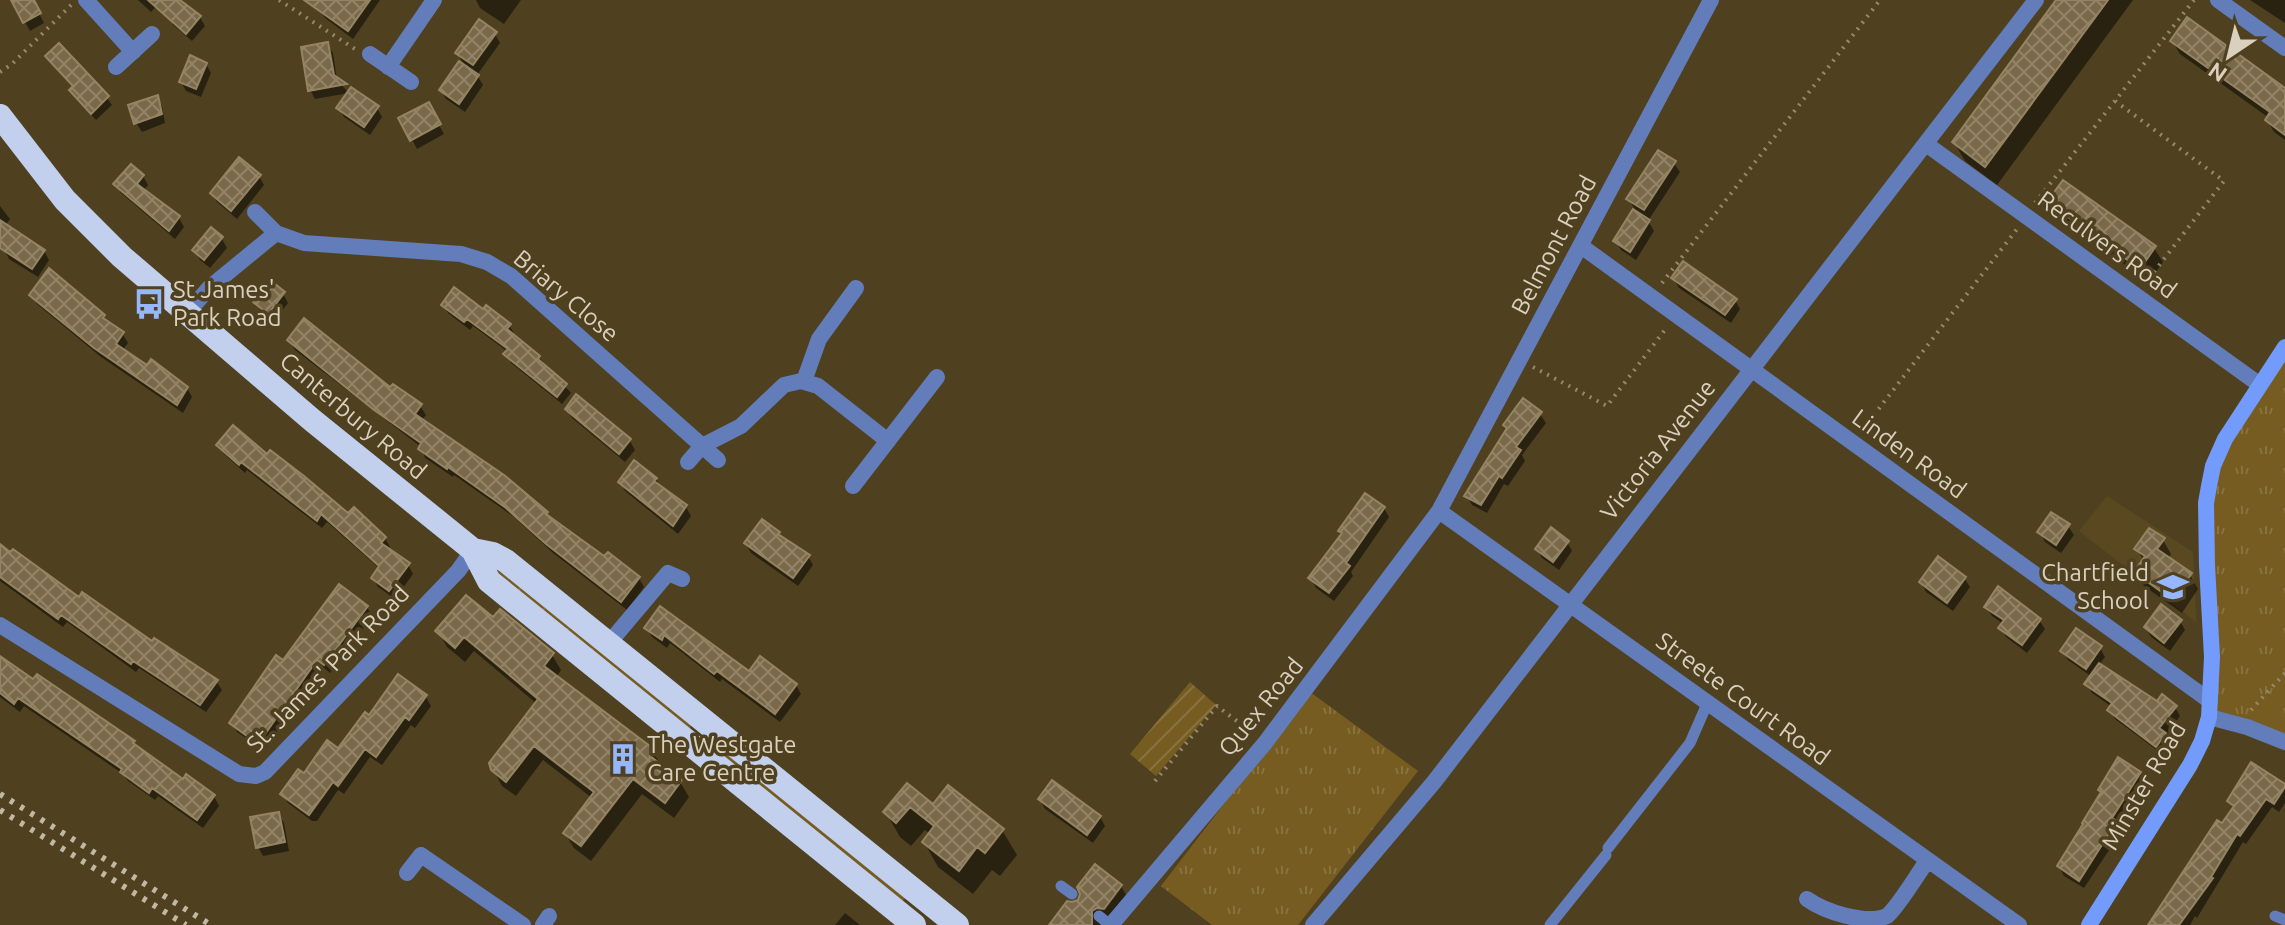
<svg xmlns="http://www.w3.org/2000/svg" width="2285" height="925" font-family="Ubuntu,sans-serif">
<style>
.built{fill:#5a4820}
.grass{fill:url(#grass-tufts)}
.garden{fill:url(#garden-furrows)}
.shadow{fill:#0007}
.building{fill:url(#building-cross-hatch);stroke:#958462;stroke-width:2}
.lines{fill:none;stroke-linecap:round;stroke-linejoin:round}
.path{stroke:#94886f;stroke-width:4;stroke-dasharray:2 6;stroke-linecap:butt}
.lane{stroke:#627dba;stroke-width:11}
.street{stroke:#627dba;stroke-width:16}
.secondary{stroke:#729bfc;stroke-width:16}
.highway{stroke:#c2d0ed;stroke-width:24}
.rail{stroke:#c1b8a3;stroke-width:6;stroke-dasharray:4 8;stroke-linecap:butt}
.labels{text-anchor:middle;stroke-width:7;stroke-linejoin:round;paint-order:stroke}
.street-label{font-size:24px;fill:#d9d0be;stroke:#4f4120}
.poi-label{font-size:24px;fill:#d9d0be;stroke:#4f4120;text-anchor:start}
</style>
<defs>
<pattern id="grass-tufts" width="24" height="20" patternUnits="userSpaceOnUse" patternTransform="scale(2)"><rect width="24" height="20" fill="#765c21"/><path d="M3 7l-1-3M5 7V3M7 7l1-3M15 17l-1-3M17 17v-4M19 17l1-3" fill="none" stroke="#89723f"/></pattern>
<pattern id="garden-furrows" width="10" height="10" patternUnits="userSpaceOnUse" patternTransform="scale(2)"><rect width="10" height="10" fill="#765c21"/><path d="M-1 1l2-2M0 10L10 0M9 11l2-2" fill="none" stroke="#89723f"/></pattern>
<pattern id="building-cross-hatch" width="8" height="8" patternUnits="userSpaceOnUse" patternTransform="scale(2)"><rect width="8" height="8" fill="#796948"/><path d="M0 0l8 8M0 8l8-8" fill="none" stroke="#928469"/></pattern>
</defs>
<rect width="100%" height="100%" fill="#4f4120"/>
<path class="built" d="M2107,496l86,56 3,70 -117,-91z"/>
<path class="grass" d="M2285,347v395l-76,-25 4,-251z
M500,567l193,157 -5,6 -193,-157z
M1310,692l108,79 -120,154h-86l-51,-39z
M705,738h4l196,158v3l-4,2 -197,-159z"/>
<path class="garden" d="M1190,682l26,23 -60,71 -26,-22z"/>
<path class="shadow" d="M13,0h19l12,23 -14,8z
M138,0h24l-11,12z
M326,0h54l-27,39 -28,-21 -6,-9z
M476,0h45l-17,24 -24,-16z
M2058,0h75l-136,185 -32,-24 -11,-19z
M2250,0h35v23z
M168,15l32,2 5,9 -13,15 -19,-16z
M495,34l5,9 -23,32 6,10 -18,27 -19,-13 -5,-9 25,-22 -9,-15z
M2172,41l113,50v49l-11,-8 -7,-12 2,-2 -89,-64z
M327,44l6,9 4,27 12,13 28,15 5,9 -12,18 -26,-18 -5,-9 10,-15 -34,6 -5,-9z
M52,63l55,35 5,7 -16,15 -21,-22 -4,-8 3,-2z
M206,64l5,9 -10,24 -15,-6 -5,-9z
M157,97l5,9 3,17 -23,9 -6,-9z
M428,105l16,29 -27,15 -16,-30z
M1674,163l6,9 -32,49 6,10 -18,29 -15,-10 -6,-9 20,-31 -6,-11z
M143,176l5,9 -5,6 36,27 5,9 -9,12 -54,-46 -5,-9z
M259,176l5,9 -27,34 -20,-17 -5,-9z
M2049,203l105,45 9,14 -14,20 -92,-65z
M0,206l10,13 -10,14z
M212,230l10,9 5,9 -17,20 -10,-8 -5,-9z
M4,249l40,2 5,9 -11,17 -29,-18z
M1673,278l62,22 5,9 -9,14 -52,-35z
M283,294l5,9 -14,18 -13,-10 -6,-9z
M32,295l72,22 4,6 14,10 6,10 -6,8 25,17 40,20 5,9 -9,16 -82,-56 -64,-53z
M443,305l41,6 25,14 5,8 -2,3 27,21 32,36 -9,11 -51,-41 -5,-9 2,-2 -35,-26 -3,4 -22,-17z
M289,340l131,66 6,9 -4,5 183,139 34,19 5,9 -17,23 -74,-57 -39,-36 -60,-42 -1,2 -28,-19 -4,-11 -126,-97z
M576,397l54,44 5,9 -10,12 -53,-44 -5,-9z
M1540,414l6,9 -24,32 3,6 -17,25 -4,-2 -17,29 -15,-8 -5,-9 41,-66 -3,-5z
M219,445l48,12 82,59 36,22 5,9 -2,3 20,14 5,10 -18,25 -17,-12 -5,-9 7,-9 -53,-47 -5,6 -75,-58 -2,3 -21,-19z
M656,479l6,10 24,18 5,9 -13,18 -53,-43 -5,-9z
M1384,508l5,9 -38,55 2,4 -19,25 -18,-13 -5,-10z
M2068,526l6,9 -13,18 -16,-11 -5,-10z
M778,533l3,6 27,17 5,9 -15,21 -47,-33 -5,-9z
M2163,540l8,14 -3,5 22,16 8,14 -16,24 -38,-27 -8,-14 8,-11 -7,-12z
M1567,542l5,9 -13,19 -17,-12 -5,-9z
M0,547l79,52 137,82 6,9 -16,22 -67,-44 -3,4 -69,-50 -4,5 -63,-46z
M1964,578l6,9 -17,24 -27,-19 -5,-10z
M367,607l5,9 -42,57 -7,-6 -59,84 -27,-19 -5,-9 52,-60z
M1986,607l53,13 6,9 -18,24 -21,-16 -6,-9 3,-4 -11,-8z
M660,608l89,66 47,11 5,9 -21,28 -58,-43 -2,3 -50,-39 -3,5 -15,-11 -5,-9z
M493,620l59,35 9,15 -5,8 97,74 10,16 17,14 9,15 -15,21 -32,-24 -51,67 -17,-13 -9,-15 27,-35 -49,-38 -27,36 -14,-10 -9,-17 44,-65 -63,-53 -9,11 -18,-15 -9,-16z
M2180,621l5,9 -15,21 -19,-14 -5,-9z
M2100,648l5,9 -6,8 58,39 18,3 5,9 -14,20 4,7 -8,11 -47,-35 -5,-9 2,-3 -20,-14 -5,-9 5,-7 -24,-17 -6,-9z
M0,665l33,17 100,60 4,7 46,33 31,14 5,10 -16,22 -45,-32 -3,4 -27,-19 -5,-7 -99,-68 -4,6 -20,-15z
M399,677l27,20 5,9 -16,22 -4,-3 -29,40 -12,-8 -26,37 -6,-4 -21,31h-5l-24,-18 -5,-9 55,-43 32,-33z
M2140,773l5,10 -27,43 3,6 -37,56 -20,-12 -5,-9z
M907,786l26,21 69,23 15,25 -17,21 -8,-6 -19,24 -35,-27 -14,-25 6,-8 -5,-4 -14,16 -11,-9 -14,-24z
M2285,787v16l-6,9 -7,-5 -26,37 -3,-2 -46,76 -2,-2 -5,9h-39l83,-117 -4,-7z
M1040,800l60,17 5,9 -12,17 -48,-34z
M278,814l6,9 5,28 -26,5 -5,-9z
M1121,886l8,14 -29,25h-48l20,-20z
M845,913l15,12h-25z"/>
<path class="building" d="M11,0h23l7,13 -18,10z
M148,0h32l21,16 -15,18z
M304,0h66l-22,31z
M2056,0h52l-123,167 -33,-25z
M2187,17l98,71v47l-20,-15 5,-8 -100,-71z
M479,19l18,13 -24,33 -18,-12z
M328,42l6,33 13,9 -39,7 -7,-44z
M59,43l50,53 -18,18 -22,-24 4,-4 -28,-30z
M190,55l17,8 -11,26 -17,-7z
M459,61l20,14 -20,29 -20,-14z
M351,87l28,19 -15,21 -28,-19z
M158,95l4,19 -28,10 -6,-19z
M429,102l12,22 -31,17 -12,-23z
M1658,150l18,11 -32,49 -18,-11z
M239,157l22,18 -30,36 -21,-18z
M131,164l13,11 -7,9 43,32 -11,15 -56,-47z
M2063,180l93,66 -16,23 -93,-67z
M1633,209l17,11 -20,32 -17,-11z
M0,220l45,30 -13,19 -32,-21z
M211,227l12,10 -19,23 -12,-10z
M1683,261l54,38 -12,16 -54,-37z
M49,268l56,47 -2,3 21,14 -8,12 31,21 4,-6 37,28 -11,18 -83,-57 -65,-53z
M270,280l15,12 -17,22 -15,-12z
M454,287l29,22 3,-4 25,19 -4,5 33,27 -2,3 29,25 -10,13 -54,-43 5,-5 -41,-30 -3,3 -23,-17z
M304,318l86,69 3,-3 29,20 -7,10 89,61 44,37 -2,2 58,42 4,-4 32,25 -19,25 -75,-58 -40,-36 -58,-41 -1,2 -29,-20 3,-6 -47,-33 -87,-70z
M576,394l55,45 -12,15 -54,-45z
M1523,398l19,14 -26,35 5,3 -19,28 -3,-2 -18,29 -17,-9 43,-68 -4,-3z
M233,425l34,29 3,-4 34,26 44,37 6,-6 32,30 -5,6 29,20 -21,28 -18,-13 8,-12 -58,-52 -4,7 -76,-59 -2,3 -23,-20z
M634,460l23,18 -3,3 33,24 -14,21 -55,-44z
M1365,493l20,14 -39,56 4,3 -21,27 -21,-15 34,-45 -4,-2z
M2051,512l19,12 -14,21 -19,-13z
M762,519l18,13 -2,2 32,21 -17,23 -49,-35z
M1551,527l18,14 -16,21 -18,-13z
M2149,528l16,10 -8,11 35,24 -19,27 -39,-28 11,-16 -11,-7z
M0,544l10,8 3,-3 66,48 3,-5 70,49 2,-3 64,42 -18,25 -67,-44 -2,3 -70,-49 -3,4 -58,-42z
M1938,556l28,21 -19,26 -28,-21z
M339,584l29,22 -44,59 -7,-5 -59,84 -29,-21 47,-68 7,5z
M1998,586l43,33 -19,26 -24,-17 6,-8 -20,-13z
M466,595l27,22 7,-8 54,44 -10,13 111,84 -5,6 32,24 -17,23 -32,-24 -52,67 -18,-13 31,-41 -60,-46 -28,36 -15,-12 -2,-7 49,-64 -74,-62 -9,11 -20,-17z
M2161,604l21,16 -18,23 -20,-16z
M660,606l89,65 11,-15 37,28 -22,30 -58,-43 -3,3 -50,-39 -2,5 -18,-12z
M2076,628l26,18 -16,23 -26,-18z
M0,656l33,23 4,-5 98,67 -2,2 50,36 3,-5 29,21 -18,25 -45,-32 -3,5 -29,-21 2,-3 -104,-71 -4,6 -14,-11z
M2099,663l58,38 5,-7 15,12 -18,22 7,5 -10,14 -49,-37 5,-7 -28,-19z
M398,674l29,21 -18,25 -4,-3 -29,40 -11,-8 -27,37 -5,-4 -24,33 -29,-21 18,-25 6,4 23,-33 11,8 27,-36 4,3z
M2118,757l23,15 -29,46 5,3 -38,60 -22,-15 26,-42 -1,-1 19,-31 -3,-2z
M2251,762l34,22v3l-11,17 -8,-5 -26,37 -3,-2 -26,43 2,1 -34,47h-31l69,-105 5,3 12,-17 -7,-5z
M1052,780l49,36 -14,19 -49,-36z
M907,783l26,21 15,-19 56,44 -19,24 -8,-6 -18,24 -37,-29 12,-16 -24,-19 -14,16 -13,-11z
M279,812l6,30 -29,6 -6,-31z
M1095,864l27,21 -18,24 -7,-1 -5,3v14h-43l18,-24 5,1 6,-2 2,-6 -3,-7z"/>
<g class="lines">
<path class="path" d="M279,0l76,49
M0,72l12,-8 59,-59
M2115,101l109,80 -77,100
M2035,203l159,-203
M1662,283l218,-283
M1533,367l74,39 60,-79
M1864,428l153,-199
M2251,710l34,-37
M1155,781l62,-75 37,28"/>
<path class="lane" d="M1608,848l82,-105 17,-39
M1061,886l11,8
M1099,916l11,9
M2275,916l10,4
M1550,925l56,-70"/>
<path class="street" d="M86,0l47,52
M2218,0l67,48
M370,54l41,28
M116,67l36,-33
M388,67l46,-67
M1926,144l334,241
M255,212l21,21
M1581,246l629,455
M188,312l21,-24 67,-55 28,10 157,11 26,8 24,14 207,184
M804,381l15,-42 37,-51
M688,462l14,-16 39,-20 43,-41 17,-4 17,5 70,55
M853,486l84,-109
M1439,511l580,414
M0,625l239,149 17,2 9,-4 193,-201 15,-21
M609,643l59,-70 14,6
M2209,717l38,10 38,15
M407,873l14,-18 102,70
M1807,899c18,13 59,26 80,17 11,-9 30,-41 40,-55
M543,925l6,-9
M1111,925l154,-182 174,-232 272,-511
M1313,925l121,-143 602,-782"/>
<path class="secondary" d="M2089,925l101,-160 12,-24 7,-24 3,-60 -5,-92 -1,-62 3,-17 4,-20 12,-27 60,-92"/>
<path class="highway" d="M0,116l65,84 57,57 190,163 161,130 20,4 13,7 451,364
M473,550l16,31 425,344"/>
<path class="rail" d="M0,794l211,131
M0,810l186,115"/>
</g>
<defs>
<symbol id="bus-bare" viewBox="-9 -9 18 18"><path d="M-5-6H5V4H4V6H2V4H-2V6H-4V4H-5ZM-3.5-4V0h7V-4ZM-3.5 1.2v1.5H-2V1.2ZM2 1.2v1.5H3.5V1.2Z" fill="#96b6fd" stroke="#4f4120" stroke-width="2.5" paint-order="stroke"/></symbol>
<symbol id="school-bare" viewBox="-9 -9 18 18"><path d="M0-5L7-2L0 1L-7-2ZM-4 1L0 2.5L4 1V4Q0 6-4 4Z" fill="#96b6fd" stroke="#4f4120" stroke-width="2.5" paint-order="stroke"/></symbol>
<symbol id="building-bare" viewBox="-9 -9 18 18"><path d="M-4-6H4V6H1V3H-1V6H-4ZM-2.5-4.3h1.7v1.8h-1.7ZM.8-4.3h1.7v1.8H.8ZM-2.5-1h1.7V.8h-1.7ZM.8-1h1.7V.8H.8Z" fill="#96b6fd" stroke="#4f4120" stroke-width="2.5" paint-order="stroke"/></symbol>
</defs>
<g fill-rule="evenodd">
<use href="#bus-bare" x="127" y="282" width="44" height="44"/>
<use href="#school-bare" x="2151" y="565" width="44" height="44"/>
<use href="#building-bare" x="601" y="737" width="44" height="44"/>
</g>
<g class="labels">
<g class="street-label">
<text transform="translate(1554 245) rotate(-62)" y="8">Belmont Road</text>
<text transform="translate(2107 245) rotate(36)" y="8">Reculvers Road</text>
<text transform="translate(566 296) rotate(40)" y="8">Briary Close</text>
<text transform="translate(353 416) rotate(40)" y="8">Canterbury Road</text>
<text transform="translate(1658 450) rotate(-52)" y="8">Victoria Avenue</text>
<text transform="translate(1909 454) rotate(36)" y="8">Linden Road</text>
<text transform="translate(328 669) rotate(-46)" y="8">St. James' Park Road</text>
<text transform="translate(1743 699) rotate(36)" y="8">Streete Court Road</text>
<text transform="translate(1261 707) rotate(-51)" y="8">Quex Road</text>
<text transform="translate(2144 786) rotate(-60)" y="8">Minster Road</text>
</g>
<g class="poi-label">
<text x="173" y="298">St James'<tspan x="173" dy="28">Park Road</tspan></text>
<text x="2149" y="581" text-anchor="end">Chartfield<tspan x="2149" dy="28">School</tspan></text>
<text x="647" y="753">The Westgate<tspan x="647" dy="28">Care Centre</tspan></text>
</g>
</g>
<g transform="translate(2229 56) rotate(215)" stroke="#4f4120" stroke-width="6" paint-order="stroke">
<path d="M0-6L14 30L0 20L-14 30Z" fill="#d9d0be"/>
<text y="-12" font-size="22" font-weight="bold" text-anchor="middle" fill="#d9d0be">N</text>
</g>
</svg>
